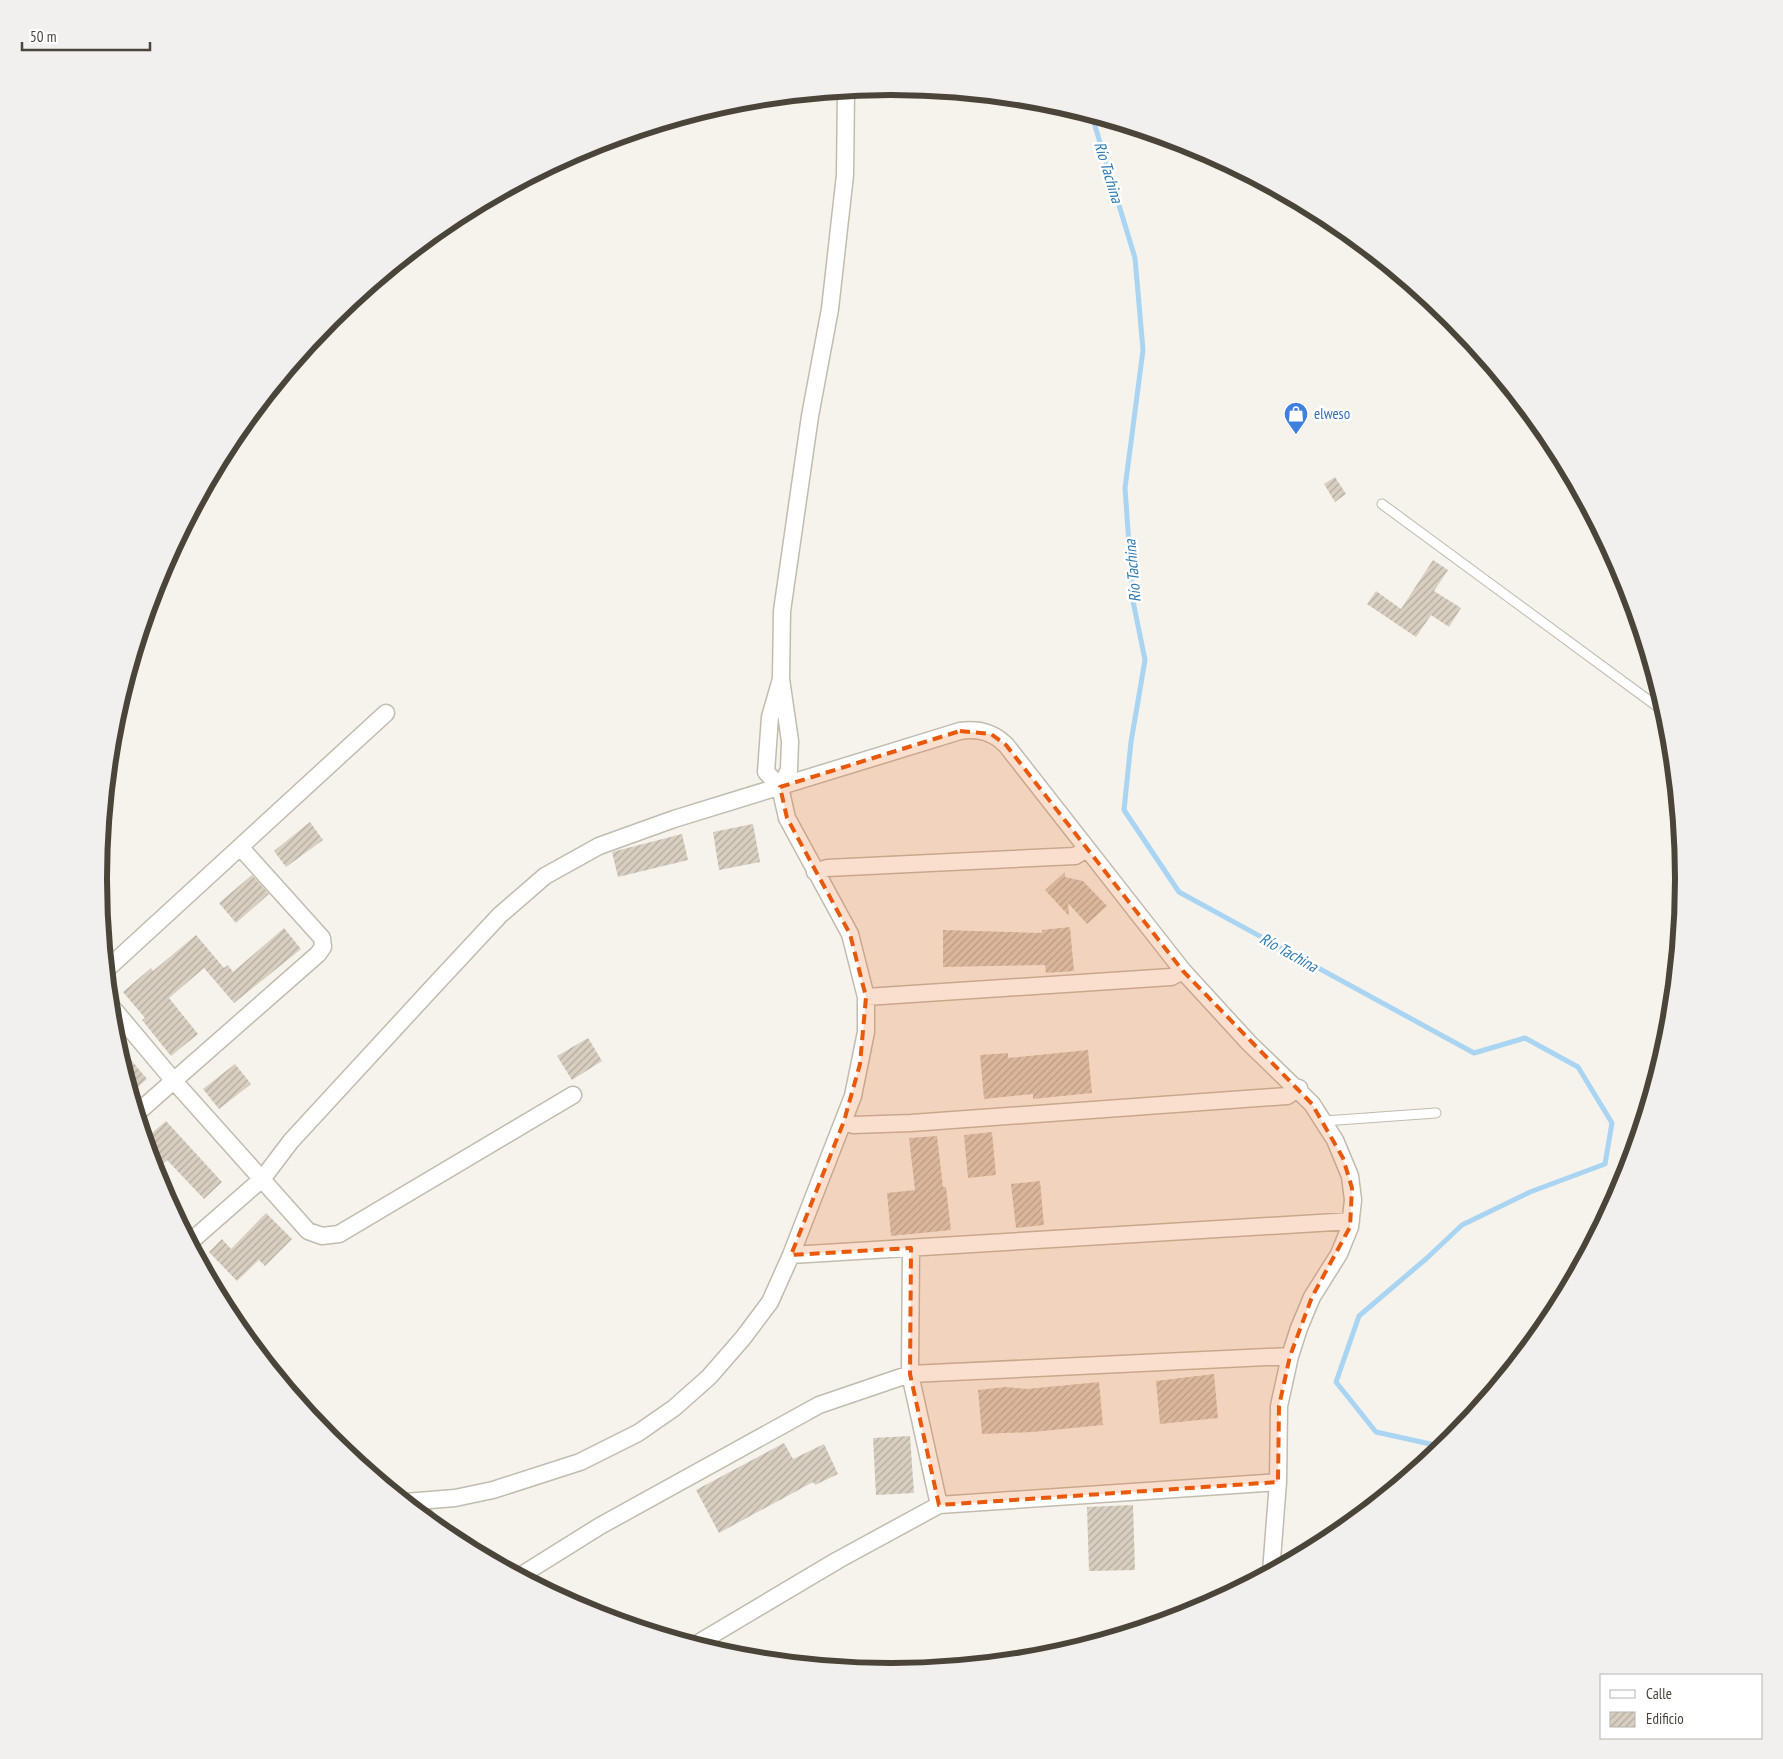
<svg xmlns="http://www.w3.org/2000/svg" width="1783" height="1759" font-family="'PT Sans Narrow',sans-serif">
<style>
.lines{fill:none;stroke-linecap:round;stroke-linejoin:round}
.stream{stroke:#a9d4f2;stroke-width:5}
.building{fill:url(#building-hatch)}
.service-casing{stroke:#c2bbae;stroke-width:11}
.minor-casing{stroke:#c2bbae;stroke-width:19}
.service{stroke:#fff;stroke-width:9}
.minor{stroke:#fff;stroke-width:16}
.marked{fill:#e8590c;fill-opacity:0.2;stroke:#e8590c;stroke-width:4;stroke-dasharray:10 6;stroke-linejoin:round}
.labels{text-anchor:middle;stroke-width:5;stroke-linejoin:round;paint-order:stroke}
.shop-label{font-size:15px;fill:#366cbe;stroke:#fff;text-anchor:start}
.water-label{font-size:16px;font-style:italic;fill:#2e7ab2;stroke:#fff}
.rim{fill:none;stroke:#4b4439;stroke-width:6}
</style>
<defs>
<pattern id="building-hatch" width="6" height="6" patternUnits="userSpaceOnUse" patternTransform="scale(1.25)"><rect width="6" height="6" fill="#d8cfc1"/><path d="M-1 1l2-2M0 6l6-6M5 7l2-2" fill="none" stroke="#b1aa9e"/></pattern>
</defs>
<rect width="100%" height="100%" fill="#f6f3ec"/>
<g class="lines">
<path class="stream" d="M1092,116l43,142 8,92 -18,138 8,113 12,59 -14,82 -7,68 55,82 295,161 51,-15 53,29 34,56 -7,41 -75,28 -68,33 -35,33 -68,58 -23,66 40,50 68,15"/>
</g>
<path class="building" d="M1335,477l11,17 -11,8 -11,-18z
M1433,560l15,10 -14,21 27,17 -12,19 -18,-12 -15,22 -49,-33 9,-13 25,18z
M310,822l13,18 -37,27 -12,-16z
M753,824l7,38 -41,8 -6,-38z
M682,834l6,26 -70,17 -6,-25z
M1065,872v5l18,4 24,25 -20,18 -19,-21 1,13 -24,-26z
M252,875l17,19 -33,29 -17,-20z
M1070,927l4,44 -28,2 -1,-8 -102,2v-37l99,3v-3z
M284,928l17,21 -67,54 -30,-35 -35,30 29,36 -27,22 -29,-36 3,-2 -22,-26 28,-24 2,3 43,-36 28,33 4,-3 5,7z
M588,1038l14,23 -30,19 -15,-24z
M116,1042l31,37 -16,14 -9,-30z
M1088,1050l4,43 -59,6v-5l-49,5 -4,-44 28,-2v5z
M235,1064l16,20 -32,25 -16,-20z
M166,1121l56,61 -18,17 -37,-39 -12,11 -10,-32z
M992,1132l4,43 -28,3 -4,-43z
M937,1136l6,51h3l5,43 -60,6 -4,-43 28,-3 -6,-52z
M1040,1181l4,44 -28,3 -5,-44z
M266,1213l26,26 -27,27 -6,-6 -22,21 -28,-29 13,-13 9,10z
M1214,1374l4,44 -58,6 -4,-43z
M1099,1382l4,43 -70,7 -51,2 -4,-44 28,-3 21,2z
M910,1436l4,57 -38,2 -3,-57z
M784,1443l9,16 31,-15 14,30 -23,11 -2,-3 -94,51 -23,-43z
M1133,1505l2,65 -46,1 -2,-64z"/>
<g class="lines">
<defs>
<path id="service" d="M1382,504l284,209
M1324,1121l112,-8"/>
<path id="minor" d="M780,787l9,-17 1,-29 -9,-62 1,-68 28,-195 20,-107 15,-134 1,-84
M815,872l12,-4 248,-12 12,-7
M107,969l279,-256
M866,997l305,-20 12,-6
M111,1006l63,75 134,150 14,5 17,-2 234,-139
M137,1113l181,-159 5,-7 -1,-9 -81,-90
M844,1121l9,4 58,-2 376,-27 12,-8
M190,1242l73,-64 28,-37 141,-153 68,-73 45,-39 54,-30 75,-27 286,-88c19,-3 33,1 46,14l177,226 66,72 63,61 23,36 15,36 3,24 -3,27 -11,27 -27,43 -13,31 -9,28 -11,50 -1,76 -7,90
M911,1248l-1,126 29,131 339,-23
M791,1255l560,-34
M405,1502l50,-4 38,-8 87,-28 58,-29 36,-25 35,-31 34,-39 27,-36 21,-47 62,-159 13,-64v-35l-16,-63 -63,-116 -7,-31 -14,-15 4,-55 11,-38
M412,1503l18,19
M520,1576l80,-50 219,-121 91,-31 380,-18
M695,1645l143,-85 101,-55"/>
</defs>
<use href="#service" class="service-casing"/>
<use href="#minor" class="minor-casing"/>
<use href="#service" class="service"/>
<use href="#minor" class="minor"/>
</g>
<path class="marked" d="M960,731l31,3 15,11 177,226 129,133 31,54 9,30 -2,39 -38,70 -22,59 -11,50 -1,76 -339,23 -29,-131 1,-126 -120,7 53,-134 16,-57 6,-67 -16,-63 -63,-116 -7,-31z"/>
<defs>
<symbol id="shop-pin" viewBox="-11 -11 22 30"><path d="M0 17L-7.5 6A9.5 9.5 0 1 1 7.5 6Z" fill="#3f7fe0" stroke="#fff"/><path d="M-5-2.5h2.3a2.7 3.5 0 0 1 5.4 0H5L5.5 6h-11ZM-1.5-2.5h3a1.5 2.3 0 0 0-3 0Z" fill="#fff"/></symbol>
</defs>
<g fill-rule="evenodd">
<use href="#shop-pin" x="1282" y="400" width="28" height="38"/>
</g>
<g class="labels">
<g class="shop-label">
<text x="1314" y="419">elweso</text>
</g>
<g class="water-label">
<text transform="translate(1109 172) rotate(73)" y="6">Río Tachina</text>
<text transform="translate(1132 571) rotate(-95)" y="6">Río Tachina</text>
<text transform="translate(1289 952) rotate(29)" y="6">Río Tachina</text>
</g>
</g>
<path d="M0 0H1783V1759H0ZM107 879a784 784 0 1 1 1568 0a784 784 0 1 1-1568 0Z" fill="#f1f0ef" fill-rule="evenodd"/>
<path class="rim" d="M107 879a784 784 0 1 1 1568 0a784 784 0 1 1-1568 0Z"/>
<rect x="1600" y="1674" width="162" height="65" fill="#ffffff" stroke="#b7b4b0"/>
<rect x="1610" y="1690" width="25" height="8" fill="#ffffff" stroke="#b7b4b0"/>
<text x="1646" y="1699" font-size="15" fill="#4b4439">Calle</text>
<rect x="1610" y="1712" width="25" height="15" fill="url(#building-hatch)" stroke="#b7b4b0"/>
<text x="1646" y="1724" font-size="15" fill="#4b4439">Edificio</text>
<path d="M22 42v8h128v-8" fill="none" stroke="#4b4439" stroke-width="2.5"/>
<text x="30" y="42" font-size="15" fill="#4b4439" stroke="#ffffff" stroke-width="4" paint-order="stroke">50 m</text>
</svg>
